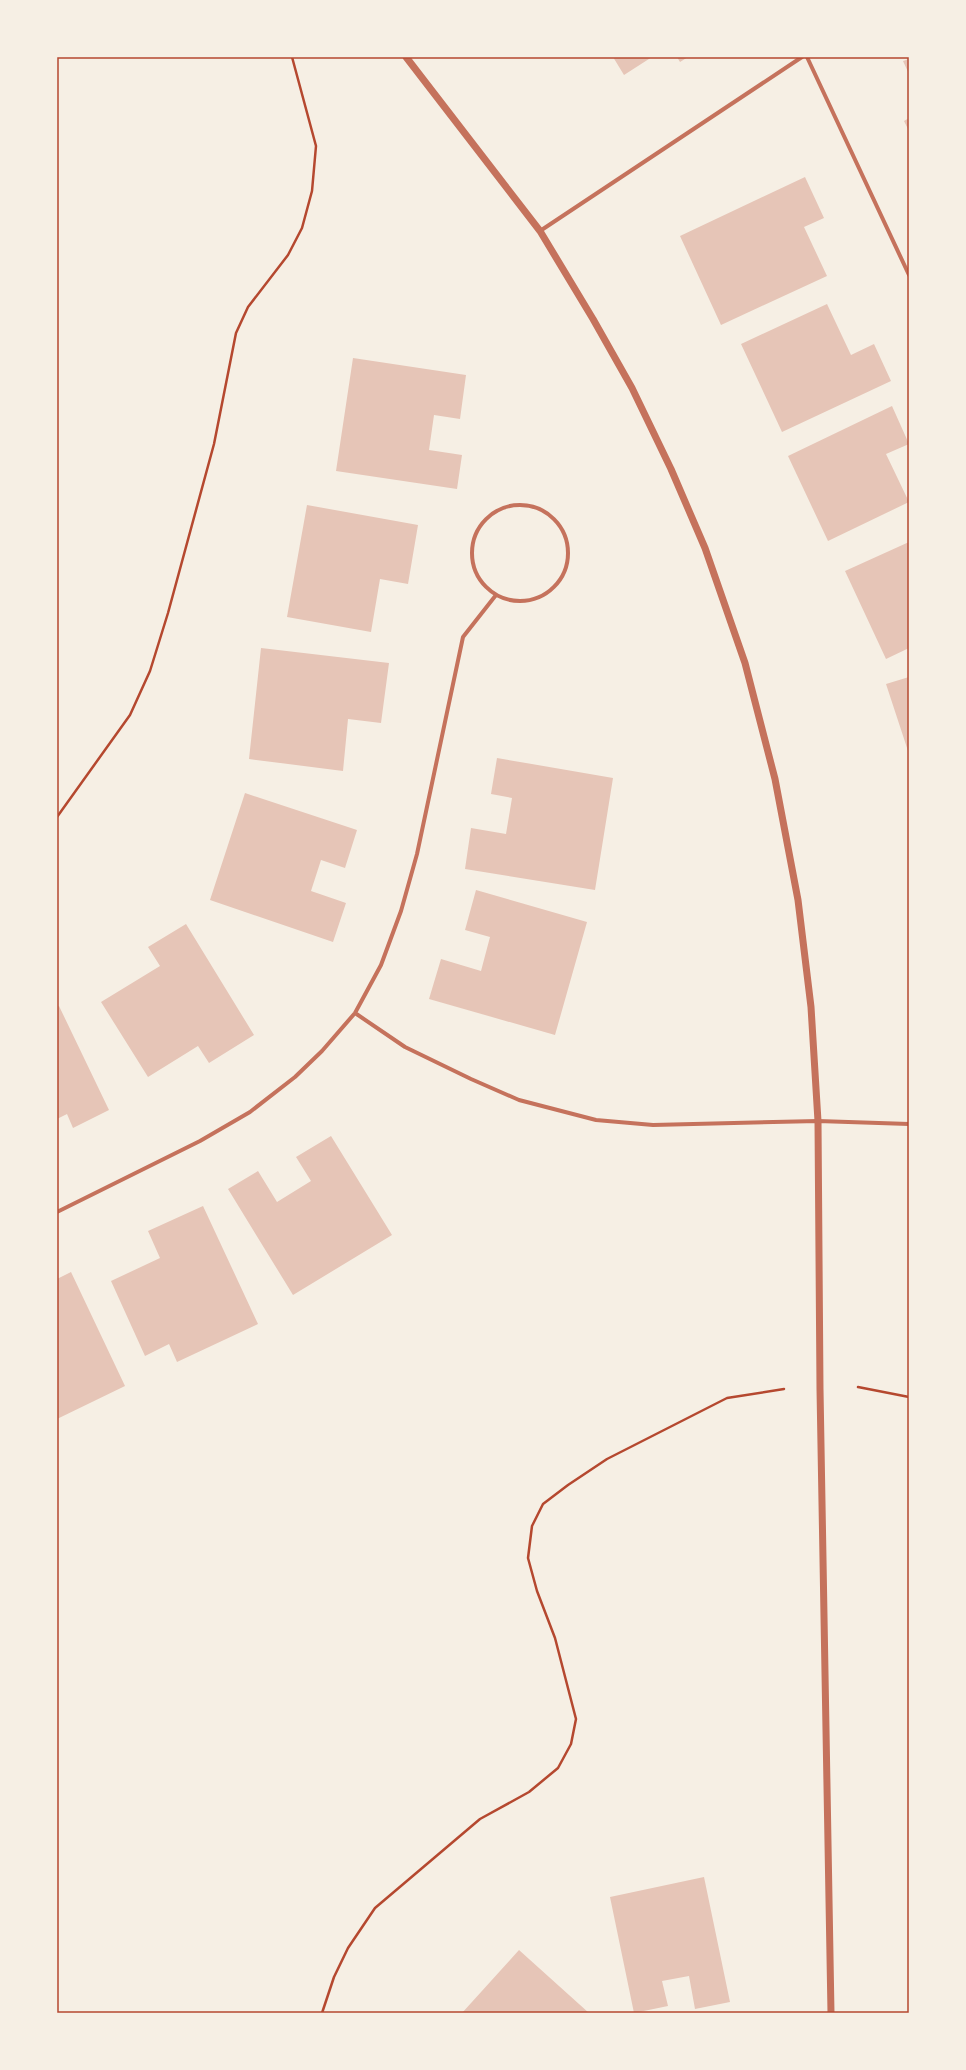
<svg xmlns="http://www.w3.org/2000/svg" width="966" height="2070" font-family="'IBM Plex Sans',sans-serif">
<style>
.building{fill:#e6c5b7}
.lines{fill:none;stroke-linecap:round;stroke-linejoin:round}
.path{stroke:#b5482f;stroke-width:2.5}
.minor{stroke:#c5725c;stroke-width:4}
.tertiary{stroke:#c5725c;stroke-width:7}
.neatline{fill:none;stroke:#b5482f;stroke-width:1.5}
</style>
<rect width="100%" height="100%" fill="#f6efe4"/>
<path class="building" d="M613,57h39l-28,18z
M677,57h11l-8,5z
M909,59v15l-6,-13z
M909,118v13l-5,-10z
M805,177l19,41 -20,9 23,49 -106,49 -41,-89z
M827,304l24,51 23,-11 17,37 -109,51 -41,-88z
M353,358l113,17 -6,44 -26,-4 -5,35 33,5 -5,34 -121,-18z
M892,406l17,38 -23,10 23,48 -81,39 -40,-85z
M307,505l111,20 -10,59 -28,-5 -9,53 -84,-15z
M909,542v106l-23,11 -41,-88z
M261,648l128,15 -8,60 -33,-4 -5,52 -94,-12z
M909,677v77l-23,-70z
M497,758l116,20 -18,112 -130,-21 6,-41 35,6 6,-36 -21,-4z
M245,793l112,37 -12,38 -24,-8 -10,31 35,12 -13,39 -123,-42z
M476,890l111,32 -32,113 -126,-36 12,-40 40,12 9,-34 -25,-7z
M186,924l68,111 -45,28 -11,-17 -50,31 -47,-75 59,-36 -12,-19z
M59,1006l50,104 -36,18 -6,-14 -10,5v-112z
M331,1136l61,99 -99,60 -65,-106 30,-18 19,31 34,-21 -15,-24z
M203,1206l55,118 -81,38 -8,-18 -24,12 -34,-75 49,-23 -12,-27z
M71,1272l54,114 -68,33v-140z
M704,1877l26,125 -35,7 -6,-33 -27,5 6,25 -34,7 -24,-116z
M519,1950l70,63h-127z"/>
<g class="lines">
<path class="path" d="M57,817l73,-102 20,-44 18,-58 46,-169 22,-111 12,-26 40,-52 14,-27 10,-37 4,-45 -24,-89
M858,1387l51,10
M322,2013l12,-36 14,-29 27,-40 105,-89 49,-27 29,-24 13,-24 5,-25 -21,-81 -18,-47 -9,-33 4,-32 11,-22 25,-19 39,-26 120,-61 57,-9"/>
<path class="minor" d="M807,57l102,218
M540,231l262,-174
M472 553a48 48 0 1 1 96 0a48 48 0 1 1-96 0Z
M355,1013l50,34 66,32 48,21 77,20 57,5 165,-4 91,3
M57,1212l143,-71 50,-29 45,-35 27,-26 33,-38 26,-48 20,-54 16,-57 46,-217 33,-42"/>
<path class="tertiary" d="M406,57l134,174 53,88 39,69 39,81 34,79 40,115 30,116 23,121 13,107 7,114 2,268 11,624"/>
</g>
<rect width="966" height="2070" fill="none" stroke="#f6efe4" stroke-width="116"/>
<rect x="58" y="58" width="850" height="1954" class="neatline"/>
</svg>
